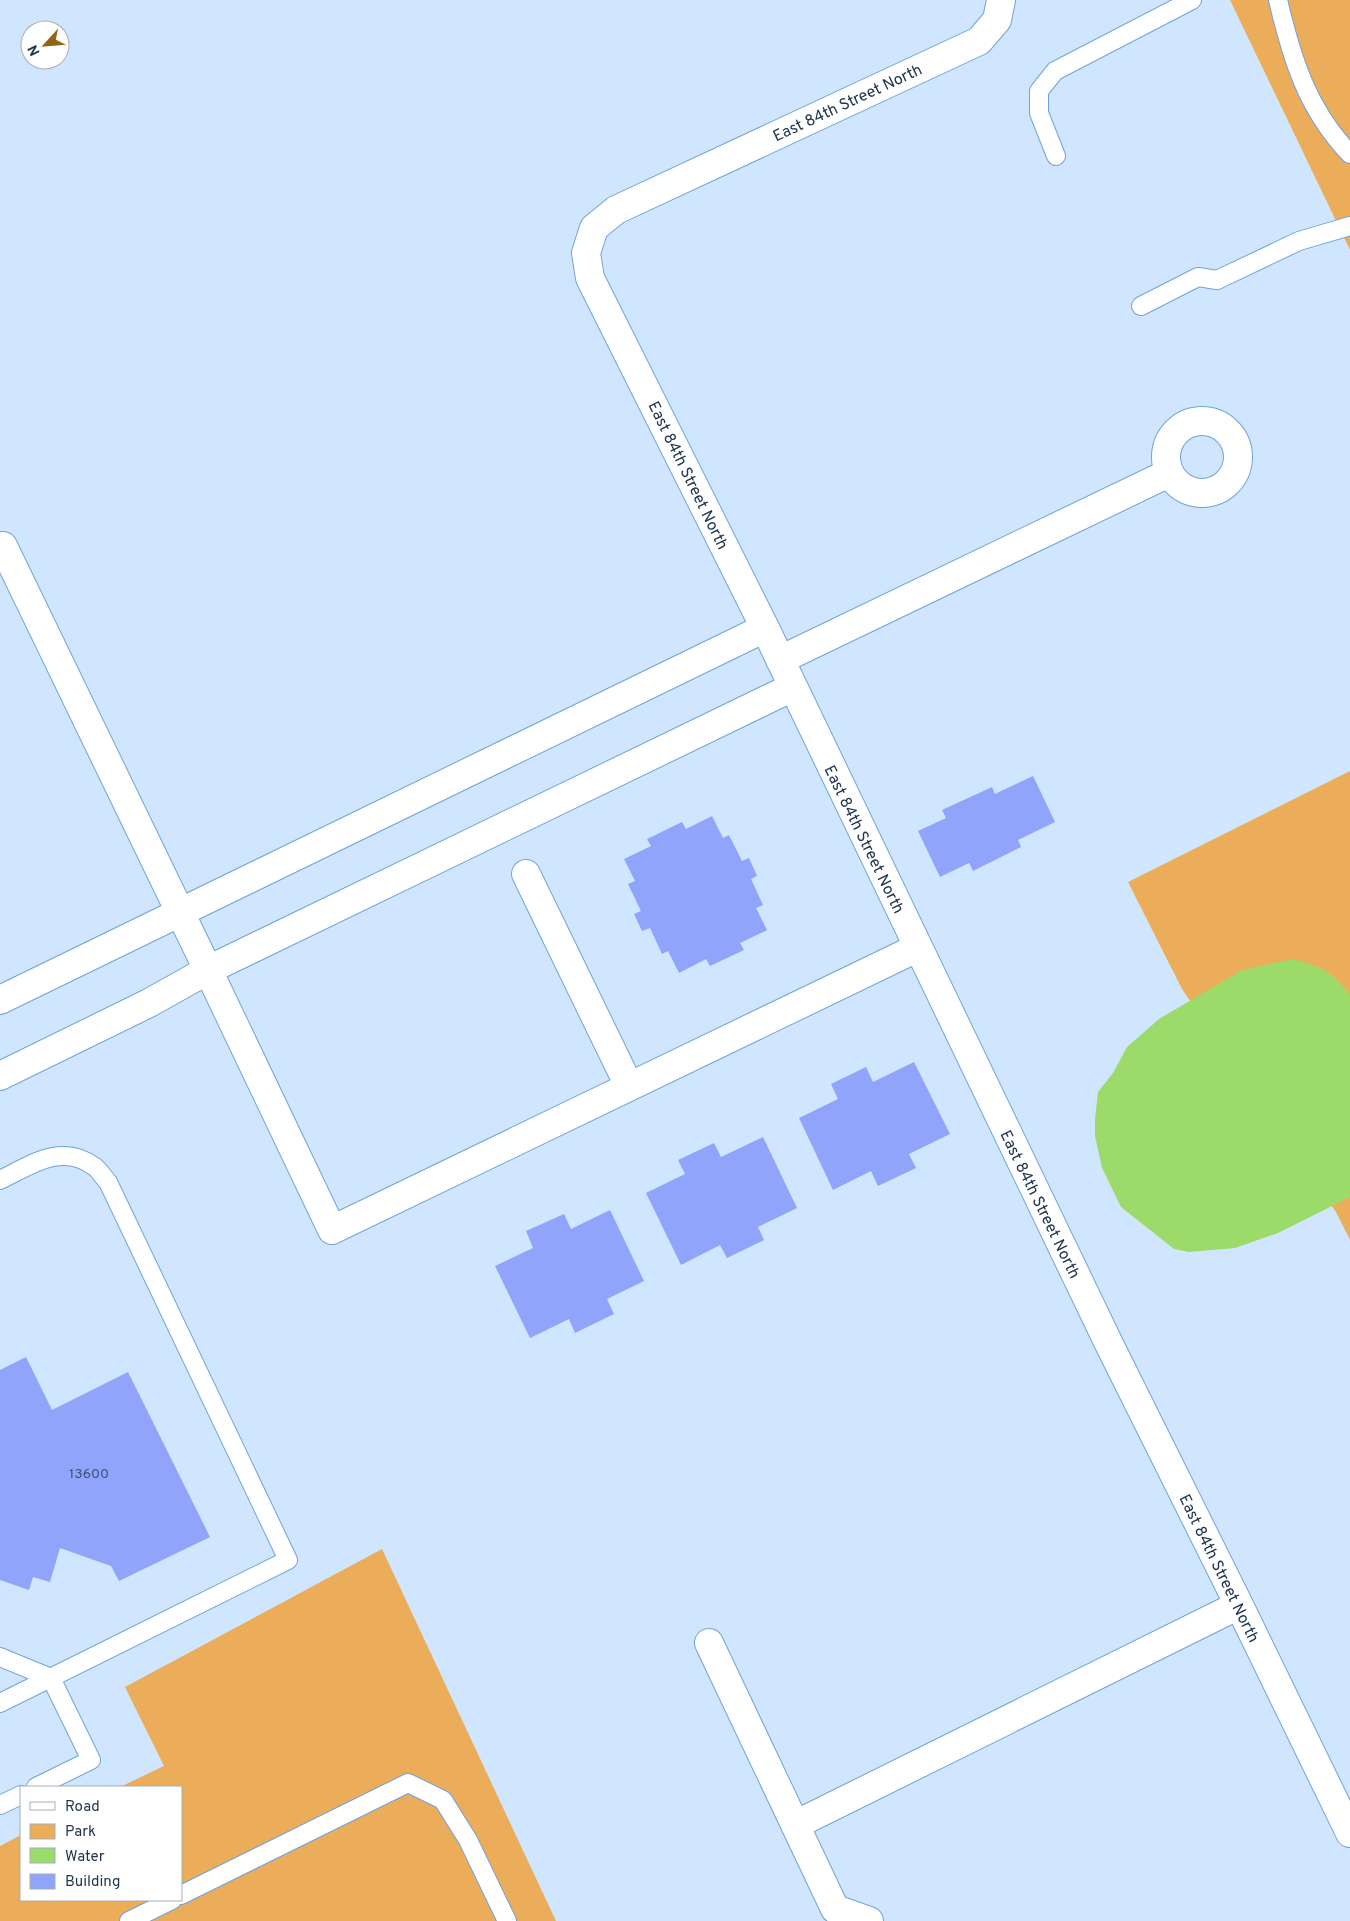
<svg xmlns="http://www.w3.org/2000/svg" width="1350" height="1921" font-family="Overpass,sans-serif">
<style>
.green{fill:#ebad59}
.water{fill:#9cdb69}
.building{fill:#90a4fb}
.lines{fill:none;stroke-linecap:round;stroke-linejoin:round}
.service-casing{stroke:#70a3dd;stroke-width:20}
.minor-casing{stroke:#70a3dd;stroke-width:30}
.service{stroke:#fff;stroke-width:18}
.minor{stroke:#fff;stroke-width:28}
.labels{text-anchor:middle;stroke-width:4.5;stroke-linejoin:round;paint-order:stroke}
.number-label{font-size:14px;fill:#3d5279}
.street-label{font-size:16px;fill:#21364e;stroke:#fff}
</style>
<rect width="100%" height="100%" fill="#d0e5fe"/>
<path class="green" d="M1230,0h120v250z
M1350,771v469l-14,-28 -154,-223 -54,-107z
M382,1549l174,372h-556v-75l21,-11v65h160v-113h-61l44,-21 -39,-79z"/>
<path class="water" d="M1293,959c29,8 39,12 57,36v202l-72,36 -43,15 -46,4 -15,-3 -53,-42 -19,-39 -7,-32v-17l3,-27 15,-19 14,-26 32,-28 83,-49z"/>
<path class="building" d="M1033,776l22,46 -37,18 3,7 -48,24 -4,-8 -29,14 -22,-46 28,-13 -4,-8 50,-23 3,7z
M712,816l11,22 6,-3 13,26 7,-3 8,18 -6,3 12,26 -7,3 11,22 -27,13 4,7 -34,16 -4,-7 -27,14 -11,-22 -6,3 -12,-26 -8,3 -8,-17 7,-3 -13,-27 7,-3 -11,-22 27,-13 -4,-7 35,-17 4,7z
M914,1062l36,72 -41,20 7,14 -38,18 -7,-15 -38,19 -34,-72 39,-19 -7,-15 35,-17 7,15z
M763,1137l34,71 -39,19 6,13 -37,18 -7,-13 -39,20 -35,-72 39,-19 -7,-14 36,-17 7,14z
M610,1210l34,71 -37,18 7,15 -39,19 -6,-14 -39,19 -35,-72 38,-18 -7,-17 38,-17 7,15z
M26,1357l26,53 76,-38 82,165 -91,44 -8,-15 -51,-18 -10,34 -17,-5 -4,13 -29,-10v-210z"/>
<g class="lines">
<defs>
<path id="service" d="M1278,0c14,59 29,109 72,154
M1056,156l-17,-43v-22l16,-20 137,-71
M1141,306l57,-29 19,3 82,-39 51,-15
M0,1180c31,-15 62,-38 95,-13 5,4 9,11 13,15l180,378 -288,143
M0,1657l51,21 40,82 -55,27
M0,1805l21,-10
M181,1895l227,-112 35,17 25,40 39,81
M129,1921l43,-21"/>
<path id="minor" d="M1001,0l-4,20 -18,21 -363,169 -22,18 -8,25 4,25 175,350 344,716 130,261 111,228
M1166 457a36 36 0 1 1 72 0a36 36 0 1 1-72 0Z
M3,546l205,424 124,260 585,-282
M780,660l389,-187
M526,874l103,212
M0,1000l765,-372
M0,1076l149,-73 59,-33 585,-283
M709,1643l126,266 34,12
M795,1825l444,-220"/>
</defs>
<use href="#service" class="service-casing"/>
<use href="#minor" class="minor-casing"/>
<use href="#service" class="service"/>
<use href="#minor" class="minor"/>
</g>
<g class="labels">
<g class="number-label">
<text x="89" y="1478">13600</text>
</g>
<g class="street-label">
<text transform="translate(847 102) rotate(-25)" y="6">East 84th Street North</text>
<text transform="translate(689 475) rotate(64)" y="6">East 84th Street North</text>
<text transform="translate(865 839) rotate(64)" y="6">East 84th Street North</text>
<text transform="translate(1041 1204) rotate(64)" y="6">East 84th Street North</text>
<text transform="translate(1220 1568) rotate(64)" y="6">East 84th Street North</text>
</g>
</g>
<rect x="20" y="1786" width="162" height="115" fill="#ffffff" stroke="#a6afb8"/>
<rect x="30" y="1802" width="25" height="8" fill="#ffffff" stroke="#a6afb8"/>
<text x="65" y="1811" font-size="15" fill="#21364e">Road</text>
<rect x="30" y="1824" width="25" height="15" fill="#ebad59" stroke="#a6afb8"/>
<text x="65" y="1836" font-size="15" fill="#21364e">Park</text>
<rect x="30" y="1848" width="25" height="15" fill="#9cdb69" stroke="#a6afb8"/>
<text x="65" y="1861" font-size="15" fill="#21364e">Water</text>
<rect x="30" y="1874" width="25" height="15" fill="#90a4fb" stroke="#a6afb8"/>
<text x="65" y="1886" font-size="15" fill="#21364e">Building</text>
<g transform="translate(45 45) rotate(244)"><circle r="24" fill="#ffffff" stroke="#a6afb8"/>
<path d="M0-4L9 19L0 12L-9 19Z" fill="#946314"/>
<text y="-8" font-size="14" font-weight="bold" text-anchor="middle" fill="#21364e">N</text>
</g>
</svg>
